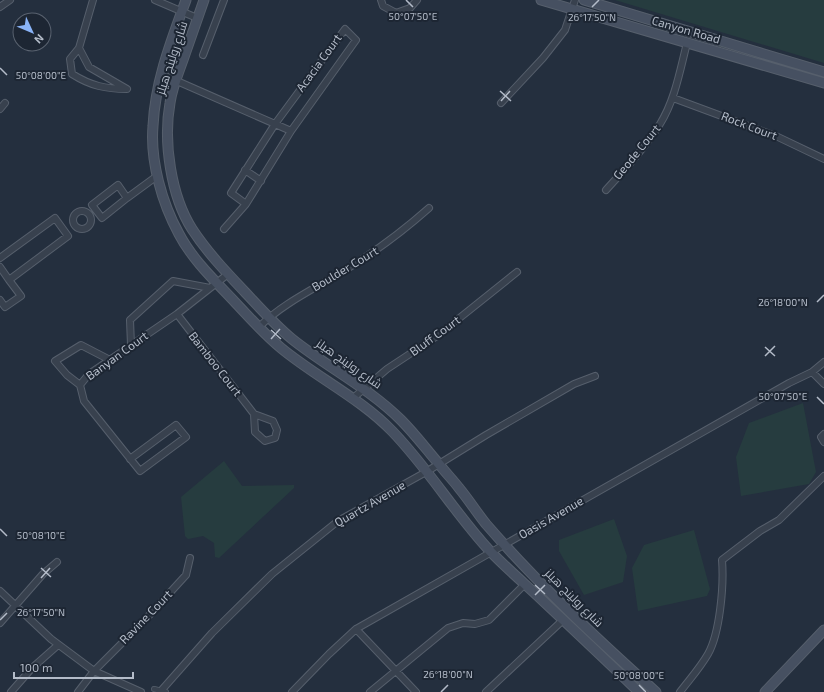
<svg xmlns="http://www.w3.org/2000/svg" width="824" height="692" font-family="'Exo 2',Cairo,sans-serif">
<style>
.green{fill:#263c3f}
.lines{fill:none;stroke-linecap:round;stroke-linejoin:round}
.pedestrian-casing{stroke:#565f6c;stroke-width:6}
.minor-casing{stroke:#565f6c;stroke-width:8}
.secondary-casing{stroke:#565f6c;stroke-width:11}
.pedestrian{stroke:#38414e;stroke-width:4.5}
.minor{stroke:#38414e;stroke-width:6}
.secondary{stroke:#465061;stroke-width:9}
.ticks{fill:none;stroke:#b4bcc9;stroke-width:1.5}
.labels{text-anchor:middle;stroke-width:4;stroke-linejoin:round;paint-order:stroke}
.street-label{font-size:12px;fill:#b4bcc9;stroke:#1d2633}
.ticks-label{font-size:10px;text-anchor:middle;fill:#b4bcc9;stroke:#1d2633;stroke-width:4;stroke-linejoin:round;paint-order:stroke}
</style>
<rect width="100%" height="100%" fill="#242f3e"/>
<path class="green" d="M615,0h209v63z
M803,403l13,69 -7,12 -68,12 -5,-39 13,-34z
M224,461l18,25 52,-1v3l-75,70 -4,-1 -1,-14 -11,-7 -15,3 -3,-3 -4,-39z
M614,519l13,37 -4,26 -39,13 -25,-44v-11z
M694,530l16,59 -3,7 -69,15 -6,-43 12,-23z"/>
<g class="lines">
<defs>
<path id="pedestrian" d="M154,689l12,3"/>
<path id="minor" d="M155,0l42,18
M381,0l2,6 13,7 14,-5 7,-8
M0,7l10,-7
M79,48l10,19 38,22c-21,0 -36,-3 -55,-15l-2,-15 9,-11 14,-48
M203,55l21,-55
M161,74l130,57
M673,98l105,39 46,22
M501,103l42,-45 22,-28 10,-30
M0,109l5,-6
M245,170l16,11
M118,185l9,13 -25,20 -10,-13z
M606,190c19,-21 39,-42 54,-66 15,-24 20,-54 27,-81
M127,198l30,-22
M73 220a9 9 0 1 1 18 0a9 9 0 1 1-18 0Z
M224,229l22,-25 45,-73 65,-91 -11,-11 -70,95 -44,69 15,11
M0,258l55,-40 13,18 -59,44 -9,-13
M0,300l5,7 16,-11 -12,-16
M177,314l77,100 1,18 10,9 10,-3 2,-8 -4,-9 -19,-7
M259,327c24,-24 57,-39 86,-57 30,-18 58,-39 84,-62
M131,345l-1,-25 43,-39 37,7
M812,372l12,12
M80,385l-13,-10 -12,-14 26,-16 29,15
M352,399l35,-30 50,-33 80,-64
M824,434l-3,3 3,5
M130,459l46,-34 10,12 -46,34 -56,-70 -4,-16 9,-11 88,-60 51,-40
M0,591l51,48 43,32 47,21
M0,623l43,-49 14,-12
M356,629l60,63
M11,692l21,-24 26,-23
M78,692l16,-21 50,-50 42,-46 4,-17
M160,692l52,-59 60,-59 66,-53 88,-49 60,-37 88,-51 21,-8
M292,692l37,-38 27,-25 433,-246 23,-11 12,-10
M370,692l78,-64 15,-5 12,1 14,-4 36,-36
M486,692l77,-72
M680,692c9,-12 20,-24 28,-38 12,-21 16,-69 14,-94l38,-29 19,-11 45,-44"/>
<path id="secondary" d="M186,0c-15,41 -31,82 -33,126 -3,35 9,77 26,108 13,25 35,46 54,66 15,16 30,33 48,48 35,29 79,50 111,83 36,37 62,81 97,119 16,17 35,33 52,49 33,31 66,62 98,93
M204,0c-7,20 -14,40 -21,60 -5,14 -11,28 -13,43 -7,39 1,93 22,126 15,23 34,43 52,62 16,17 31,34 48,48 35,28 77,49 109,81 14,14 25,29 38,44 6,8 14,16 20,24 10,12 18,25 27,36 53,61 111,115 170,168
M541,0l283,83
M584,0l240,72
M765,692l59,-62"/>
</defs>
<use href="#pedestrian" class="pedestrian-casing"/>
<use href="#minor" class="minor-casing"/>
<use href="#secondary" class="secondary-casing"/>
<use href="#pedestrian" class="pedestrian"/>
<use href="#minor" class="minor"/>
<use href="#secondary" class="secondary"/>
</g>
<path class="ticks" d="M406,0l7,7M592,7l7,-7M0,68l7,7M500,91l11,10M501,101l9,-10M817,302l7,-7M271,330l10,9M271,339l9,-10M765,347l10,9M765,356l10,-10M817,397l7,7M0,529l7,7M41,568l10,9M41,578l9,-10M535,585l10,9M535,595l10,-10M0,620l7,-7M639,685l7,7M441,692l7,-7"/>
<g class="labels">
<g class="street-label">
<text transform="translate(686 30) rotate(16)" y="4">Canyon Road</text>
<text transform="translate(172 58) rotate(-72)" y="4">شارع رولينج هيلز</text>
<text transform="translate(319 63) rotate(-54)" y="4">Acacia Court</text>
<text transform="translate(749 126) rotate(21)" y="4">Rock Court</text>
<text transform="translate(637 152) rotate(-51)" y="4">Geode Court</text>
<text transform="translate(345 269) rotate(-31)" y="4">Boulder Court</text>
<text transform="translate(435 336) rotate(-36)" y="4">Bluff Court</text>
<text transform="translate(117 356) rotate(-36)" y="4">Banyan Court</text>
<text transform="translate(215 364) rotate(52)" y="4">Bamboo Court</text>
<text transform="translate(349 364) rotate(35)" y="4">شارع رولينج هيلز</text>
<text transform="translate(370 504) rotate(-30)" y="4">Quartz Avenue</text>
<text transform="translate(551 518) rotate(-30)" y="4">Oasis Avenue</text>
<text transform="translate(574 598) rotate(45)" y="4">شارع رولينج هيلز</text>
<text transform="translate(146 617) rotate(-46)" y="4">Ravine Court</text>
</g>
</g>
<g class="ticks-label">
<text x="413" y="20">50°07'50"E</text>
<text x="592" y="21">26°17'50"N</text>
<text x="41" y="79">50°08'00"E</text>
<text x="783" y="306">26°18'00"N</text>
<text x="783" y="400">50°07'50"E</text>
<text x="41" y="539">50°08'10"E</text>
<text x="41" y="616">26°17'50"N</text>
<text x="448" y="678">26°18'00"N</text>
<text x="639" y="679">50°08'00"E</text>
</g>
<g transform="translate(32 32) rotate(134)"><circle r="19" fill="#1d2633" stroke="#59626f"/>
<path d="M0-3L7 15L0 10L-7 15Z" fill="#8ab4f8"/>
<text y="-6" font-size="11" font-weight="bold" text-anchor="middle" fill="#b4bcc9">N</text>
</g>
<path d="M14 672v6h119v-6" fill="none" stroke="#b4bcc9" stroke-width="2"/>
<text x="20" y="672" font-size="12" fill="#b4bcc9" stroke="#1d2633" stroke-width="3" paint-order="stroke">100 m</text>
</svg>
